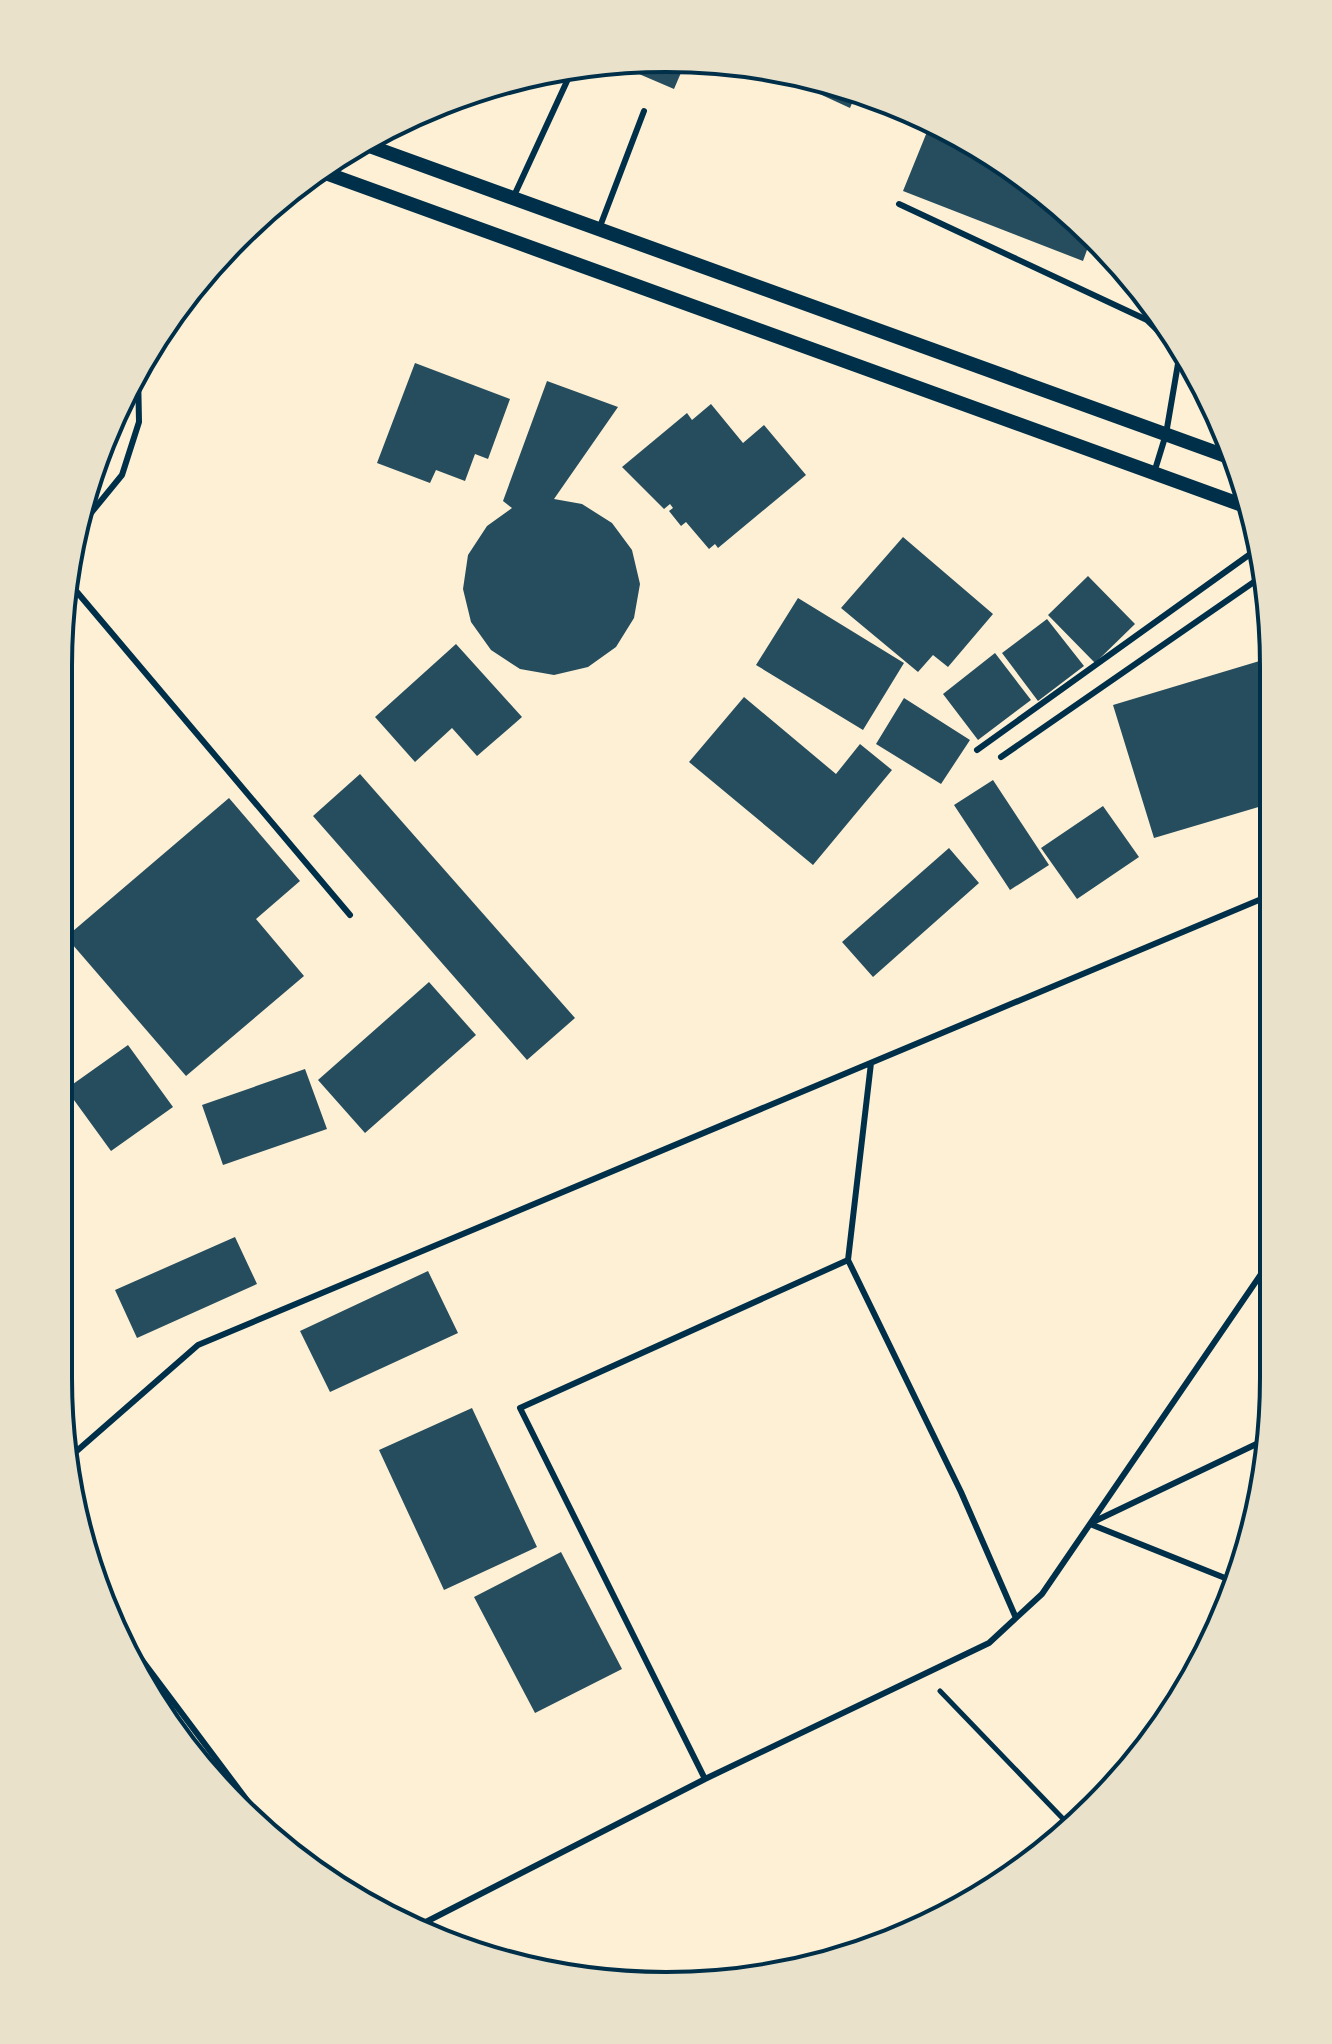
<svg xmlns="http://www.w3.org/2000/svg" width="1332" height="2044" font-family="Mulish,sans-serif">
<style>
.building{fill:#264d5e}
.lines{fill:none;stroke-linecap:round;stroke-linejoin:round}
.path{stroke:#003049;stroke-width:5}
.service{stroke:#003049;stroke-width:6}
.tertiary{stroke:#003049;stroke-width:14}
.rim{fill:none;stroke:#003049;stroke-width:4}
</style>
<rect width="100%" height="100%" fill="#fdf0d5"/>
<path class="building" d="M626,59l60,2 -12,28 -63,-27z
M761,67l97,22 -8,19z
M931,122l39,17 97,70 25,27 -9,25 -180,-70z
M415,363l95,36 -22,60 -13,-5 -10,27 -29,-11 -6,13 -53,-20z
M547,381l71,26 -64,92 28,5 30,19 20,27 8,34 -6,34 -18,29 -28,20 -34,8 -34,-6 -29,-19 -20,-28 -8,-33 5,-34 19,-29 25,-18 -9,-7z
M711,404l32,39 21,-18 42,50 -88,73 -3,-4 -6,5 -23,-27 -5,4 -12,-15 4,-3 -3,-4 -6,5 -42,-42 65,-54 5,7z
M903,537l90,77 -45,53 -15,-12 -15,17 -77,-64z
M1088,576l47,48 -40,39 -47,-48z
M798,598l106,65 -41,67 -107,-65z
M1047,619l37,47 -46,35 -36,-48z
M456,644l66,73 -45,39 -25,-28 -37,34 -40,-45z
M995,653l36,47 -53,40 -35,-46z
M1273,657l-1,146 -118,35 -41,-133z
M744,697l92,77 24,-30 32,26 -79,95 -124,-103z
M904,698l66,42 -29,44 -65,-40z
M360,774l215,244 -48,42 -214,-244z
M993,780l56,85 -39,25 -56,-85z
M229,798l71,83 -44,38 48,57 -118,100 -120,-139z
M1103,806l36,51 -62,42 -36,-51z
M949,848l30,35 -106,94 -31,-35z
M429,982l47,53 -111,98 -47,-53z
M128,1045l45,62 -62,44 -45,-62z
M305,1069l22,60 -104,36 -21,-60z
M235,1237l22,47 -120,54 -22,-48z
M428,1271l30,62 -128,59 -30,-61z
M472,1408l65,139 -93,43 -65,-140z
M561,1552l61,117 -87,44 -61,-116z
M1137,1742l6,4 -20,33 -26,23z"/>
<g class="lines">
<path class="path" d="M940,1691l130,135"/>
<path class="service" d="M513,198l55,-119
M899,204l248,116 33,32 -14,82 -12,39
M599,229l45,-118
M82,524l40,-49 17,-53 -1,-51
M66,579l284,336
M977,750l283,-203
M1001,757l263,-182
M848,1260l23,-197
M71,1456l127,-111 1073,-450
M1093,1522l176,-84
M1090,1524l145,58
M115,1624l161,215
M705,1779l-185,-371 328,-148 113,232 55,126
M418,1926l287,-147 284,-136 53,-49 228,-333"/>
<path class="tertiary" d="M361,143l873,316
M317,170l936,339"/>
</g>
<path d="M0 0H1332V2044H0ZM666 72H666A594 594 0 0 1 1260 666V1378A594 594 0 0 1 666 1972H666A594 594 0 0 1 72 1378V666A594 594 0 0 1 666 72Z" fill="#e9e1ca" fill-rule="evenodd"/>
<path class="rim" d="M666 72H666A594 594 0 0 1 1260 666V1378A594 594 0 0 1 666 1972H666A594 594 0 0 1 72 1378V666A594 594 0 0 1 666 72Z"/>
</svg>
